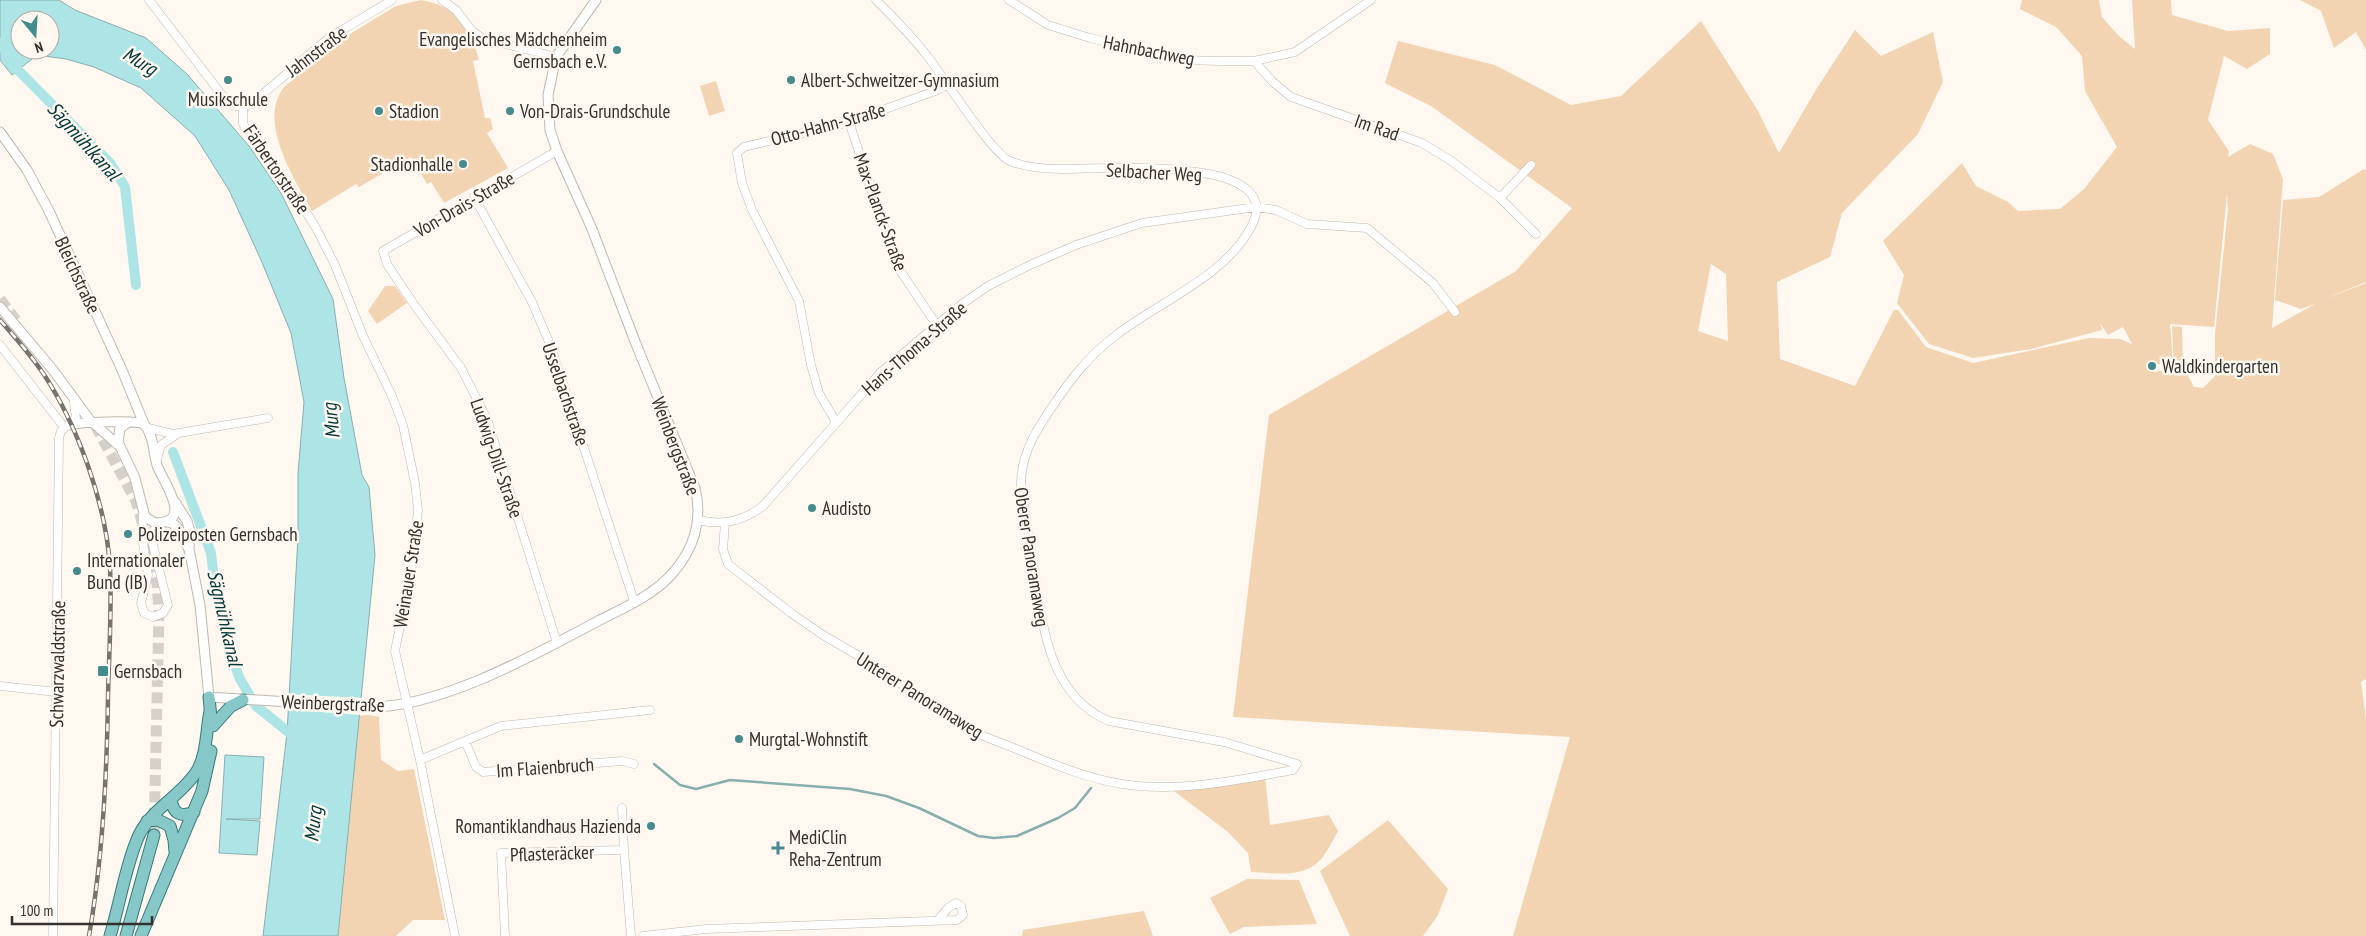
<svg xmlns="http://www.w3.org/2000/svg" width="2366" height="936" font-family="'PT Sans Narrow',sans-serif">
<style>
.green{fill:#f2d4b3;fill-rule:evenodd}
.water{fill:#ade5e6;stroke:#88afae;fill-rule:evenodd}
.pier{fill:#fef8f1}
.lines{fill:none;stroke-linecap:round;stroke-linejoin:round}
.stream{stroke:#88afae;stroke-width:2.5}
.canal{stroke:#ade5e6;stroke-width:10}
.primary-tunnel{stroke:#d5d0ca;stroke-width:11;stroke-dasharray:11 5.5;stroke-linecap:butt}
.minor-casing{stroke:#bfb8af;stroke-width:9}
.tertiary-casing{stroke:#bfb8af;stroke-width:11}
.primary-casing{stroke:#347a7a;stroke-width:13}
.minor{stroke:#fff;stroke-width:8}
.tertiary{stroke:#fff;stroke-width:9}
.primary{stroke:#86c7c8;stroke-width:11}
.rail-casing{stroke:#76726d;stroke-width:4.5}
.rail{stroke:#fef8f1;stroke-width:2.5;stroke-dasharray:8;stroke-linecap:butt}
.poi-dot{fill:#438b8c;stroke:#fef8f1;stroke-width:2}
.labels{text-anchor:middle;stroke-width:5;stroke-linejoin:round;paint-order:stroke}
.poi-label{font-size:19px;fill:#33302d;stroke:#fef8f1;text-anchor:start}
.street-label{font-size:19px;fill:#33302d;stroke:#fef8f1}
.water-label{font-size:20px;font-style:italic;fill:#003739;stroke:#fef8f1}
</style>
<rect width="100%" height="100%" fill="#fef8f1"/>
<path class="green" d="M421,0c35,6 49,26 58,60l-6,1 12,57h5l3,11 -6,4 21,35 -64,35 -13,-21 -4,2 -16,-27 -52,30 -3,-3 -44,27c-18,-33 -55,-89 -28,-124l56,-47 56,-34z
M2022,0h77l3,17 18,20 15,12 -3,-49h39l1,15 56,16 42,-3v26l-23,15 -23,-13 -16,64 21,31 -1,6 22,-13 23,10 10,25 -11,149 43,-24 -14,5 -26,-9 8,-100 36,-3 45,-28 2,2v111l-44,18 44,-17v396l-5,3 5,36v218h-853l57,-199 -337,-20 36,-302 247,-144 56,-63 -141,-102 -46,-23 13,-42 97,24 76,40 50,-9 80,-75 56,88 22,44 38,-65 38,-58 26,26 52,-24 10,50 -25,52 -76,79 -12,44 -53,25 3,77 75,27 39,-76h4l28,37 47,16 116,-25 31,1 12,5 -9,-17 -15,8 -8,-12 2,7 -71,19 -58,9 -44,-14 -32,-41 7,-28 -21,-34 79,-78 14,23 32,16 10,9 42,-2 24,-20 33,-42 -32,-56 -3,-35 -26,-29 -36,-18zM2227,194l1,15 -13,125v42l-12,12 -9,-1 -11,-20 -1,-40 -10,-1 2,43 -20,3 -2,-7 21,-2 -3,-39 44,3zM1711,264l15,10 2,67 -30,-10z
M2300,0h66v50l-10,-18 -22,16 -13,-37z
M716,81l9,30 -16,5 -9,-30z
M385,286h10l12,17 -30,21 -9,-13z
M369,715l10,2 2,43 17,11 16,-2 31,151h-32l-17,16h-58l20,-220z
M1265,776l5,49 59,-10 9,16c-5,9 -10,19 -16,27 -17,21 -47,15 -71,14l-3,-19 -20,-21 -58,-44z
M1388,820l60,69 -10,26 -15,21h-73l-30,-65z
M1247,879l52,1 18,44 -73,3 -14,7 -20,-36z
M1144,911l9,25h-131l1,-6z"/>
<path class="water" d="M0,0h59l16,10 71,28 41,36 62,72 32,47 52,106 11,79 18,97 7,12 6,68 -37,381h-75l24,-203 11,-196v-64l6,-71 -13,-69 -30,-73 -32,-70 -34,-54 -54,-48 -47,-21 -28,-8 -29,-4 -25,20 -12,-15zM20,20h30v30h-30z
M225,755l39,2 -4,62h-34l34,2 -3,34 -38,-2z"/>
<path class="pier" d="M286,694l76,4 -1,17 -76,-6z"/>
<g class="lines">
<path class="stream" d="M654,764l26,21 16,4 34,-9 120,9 36,7 33,12 59,28 16,2 23,-2 41,-18 17,-10 16,-20"/>
<path class="canal" d="M0,43l18,27 93,94 14,23 11,98
M173,452l38,101 4,34 14,64 11,28 16,27 41,33"/>
<path class="primary-tunnel" d="M0,299l16,21
M95,425l41,76 8,27 13,55 2,29 -5,223"/>
<defs>
<path id="minor" d="M149,0l76,99c8,9 15,9 26,5l78,-66 63,-38
M442,0l14,10 16,21 10,7 74,19
M1009,0l39,25 42,13 90,22 41,1h33l41,-9 76,-52
M1254,61l19,21 18,15 131,46 28,17 50,38 36,36
M243,107v17l49,66 23,36 20,39 28,71 29,60 11,29 12,58 3,27 -5,50 -18,91 25,109 35,176
M849,122l44,131 8,19 35,52
M557,151l-174,100 4,13 26,39 48,65 26,51 70,224
M474,197l58,105 18,42 84,257
M1500,198l31,-33
M0,345l64,82
M836,422l-17,-29 -8,-28 -12,-64 -47,-91 -10,-27 -5,-30 7,-6 105,-25 89,-32 10,-6
M148,428l25,6 95,-16
M157,459l4,-14 15,-10
M143,513l-1,24 6,38 -7,28 3,10 9,4 10,-4 5,-8 -15,-60 1,-15 7,-7
M698,520c26,6 45,1 65,-14l118,-134 81,-68 26,-18 42,-21 46,-20 66,-22 114,-16 20,3 31,14 60,4 66,55 22,29
M725,523l-2,26 5,15 63,49 32,22 36,21 112,74 17,8c44,16 88,39 134,46 57,9 116,-4 171,-14l4,-6 -73,-22 -115,-21c-60,-25 -67,-96 -75,-153 -4,-27 -9,-53 -13,-80 -1,-29 11,-51 27,-75 19,-29 39,-56 67,-77 42,-33 111,-60 136,-109 40,-75 -156,-57 -190,-58 -16,0 -36,-2 -51,-8 -17,-6 -67,-85 -82,-104 -15,-20 -34,-39 -52,-57
M0,686l57,6
M465,741l36,-15 149,-16
M420,760l45,-19 11,26 7,5 139,-11 12,3
M622,808l2,42
M53,936l6,-498 2,-7 15,-13 -2,-16
M505,936l-4,-83 123,-3 7,86
M643,936l63,-7 251,-9 6,-5 -2,-9 -5,-3 -8,5 -10,12"/>
<path id="tertiary" d="M0,132l27,38 22,41 73,159 22,54
M0,307l53,63 36,49 29,26
M70,425c10,-3 66,-5 74,-1 10,12 9,27 13,41 5,16 39,58 -2,58l-10,-6 -10,-39 -17,-36 2,-14 9,-6
M175,502l12,19 3,11 -1,17 11,56 9,92 160,10c71,1 167,-53 229,-86 25,-13 54,-25 73,-46 23,-25 32,-55 24,-87l-59,-144 -44,-115 -35,-78 -7,-21 -2,-35 8,-38 40,-57
M165,522c15,-1 17,17 24,27"/>
<path id="primary" d="M209,697l2,21
M213,726l18,-20 12,-6
M171,799c2,14 9,19 23,13
M147,821l11,-1 12,6 4,14 1,12
M110,936c9,-29 17,-77 30,-103 14,-26 42,-38 57,-62 10,-17 9,-40 13,-60
M126,936l28,-101
M141,936l61,-145 9,-40"/>
</defs>
<use href="#minor" class="minor-casing"/>
<use href="#tertiary" class="tertiary-casing"/>
<use href="#primary" class="primary-casing"/>
<use href="#minor" class="minor"/>
<use href="#tertiary" class="tertiary"/>
<use href="#primary" class="primary"/>
<defs>
<path id="rail" d="M0,320c15,17 30,34 43,53 35,53 63,131 67,194 2,43 -1,86 -2,129 -1,81 -5,160 -19,240"/>
</defs>
<use href="#rail" class="rail-casing"/>
<use href="#rail" class="rail"/>
</g>
<g class="poi-dot">
<circle cx="617" cy="50" r="5"/>
<circle cx="228" cy="80" r="5"/>
<circle cx="791" cy="80" r="5"/>
<circle cx="379" cy="111" r="5"/>
<circle cx="510" cy="111" r="5"/>
<circle cx="463" cy="164" r="5"/>
<circle cx="2152" cy="366" r="5"/>
<circle cx="812" cy="508" r="5"/>
<circle cx="128" cy="534" r="5"/>
<circle cx="77" cy="571" r="5"/>
<rect x="97" y="665" width="12" height="12" rx="2.5"/>
<circle cx="739" cy="739" r="5"/>
<circle cx="651" cy="826" r="5"/>
<path d="M775.5 840.5h5v5h5v5h-5v5h-5v-5h-5v-5h5z"/>
</g>
<g class="labels">
<g class="poi-label">
<text x="607" y="46" text-anchor="end">Evangelisches Mädchenheim<tspan x="607" dy="22">Gernsbach e.V.</tspan></text>
<text x="801" y="87">Albert-Schweitzer-Gymnasium</text>
<text x="228" y="106" text-anchor="middle">Musikschule</text>
<text x="389" y="118">Stadion</text>
<text x="520" y="118">Von-Drais-Grundschule</text>
<text x="453" y="171" text-anchor="end">Stadionhalle</text>
<text x="2162" y="373">Waldkindergarten</text>
<text x="822" y="515">Audisto</text>
<text x="138" y="541">Polizeiposten Gernsbach</text>
<text x="87" y="567">Internationaler<tspan x="87" dy="22">Bund (IB)</tspan></text>
<text x="114" y="678">Gernsbach</text>
<text x="749" y="746">Murgtal-Wohnstift</text>
<text x="641" y="833" text-anchor="end">Romantiklandhaus Hazienda</text>
<text x="789" y="844">MediClin<tspan x="789" dy="22">Reha-Zentrum</tspan></text>
</g>
<g class="street-label">
<text transform="translate(1149 50) rotate(11)" y="7">Hahnbachweg</text>
<text transform="translate(316 51) rotate(-37)" y="7">Jahnstraße</text>
<text transform="translate(828 124) rotate(-15)" y="7">Otto-Hahn-Straße</text>
<text transform="translate(1377 127) rotate(19)" y="7">Im Rad</text>
<text transform="translate(277 169) rotate(56)" y="7">Färbertorstraße</text>
<text transform="translate(1154 172) rotate(3)" y="7">Selbacher Weg</text>
<text transform="translate(464 204) rotate(-30)" y="7">Von-Drais-Straße</text>
<text transform="translate(881 212) rotate(70)" y="7">Max-Planck-Straße</text>
<text transform="translate(78 275) rotate(65)" y="7">Bleichstraße</text>
<text transform="translate(914 348) rotate(-41)" y="7">Hans-Thoma-Straße</text>
<text transform="translate(566 394) rotate(71)" y="7">Usselbachstraße</text>
<text transform="translate(676 446) rotate(69)" y="7">Weinbergstraße</text>
<text transform="translate(497 458) rotate(71)" y="7">Ludwig-Dill-Straße</text>
<text transform="translate(1032 557) rotate(81)" y="7">Oberer Panoramaweg</text>
<text transform="translate(408 574) rotate(-81)" y="7">Weinauer Straße</text>
<text transform="translate(57 664) rotate(-89)" y="7">Schwarzwaldstraße</text>
<text transform="translate(920 695) rotate(32)" y="7">Unterer Panoramaweg</text>
<text transform="translate(333 703) rotate(2)" y="7">Weinbergstraße</text>
<text transform="translate(545 767) rotate(-4)" y="7">Im Flaienbruch</text>
<text transform="translate(552 853) rotate(-2)" y="7">Pflasteräcker</text>
</g>
<g class="water-label">
<text transform="translate(140 61) rotate(31)" y="7">Murg</text>
<text transform="translate(84 141) rotate(48)" y="7">Sägmühlkanal</text>
<text transform="translate(331 421) rotate(-96)" y="7">Murg</text>
<text transform="translate(225 618) rotate(77)" y="7">Sägmühlkanal</text>
<text transform="translate(313 824) rotate(-84)" y="7">Murg</text>
</g>
</g>
<g transform="translate(35 35) rotate(162)"><circle r="24" fill="#fef8f1" stroke="#ada8a3"/>
<path d="M0-4L9 19L0 12L-9 19Z" fill="#438b8c"/>
<text y="-8" font-size="14" font-weight="bold" text-anchor="middle" fill="#33302d">N</text>
</g>
<path d="M12 916v8h140v-8" fill="none" stroke="#33302d" stroke-width="2.5"/>
<text x="20" y="916" font-size="15" fill="#33302d" stroke="#fef8f1" stroke-width="4" paint-order="stroke">100 m</text>
</svg>
